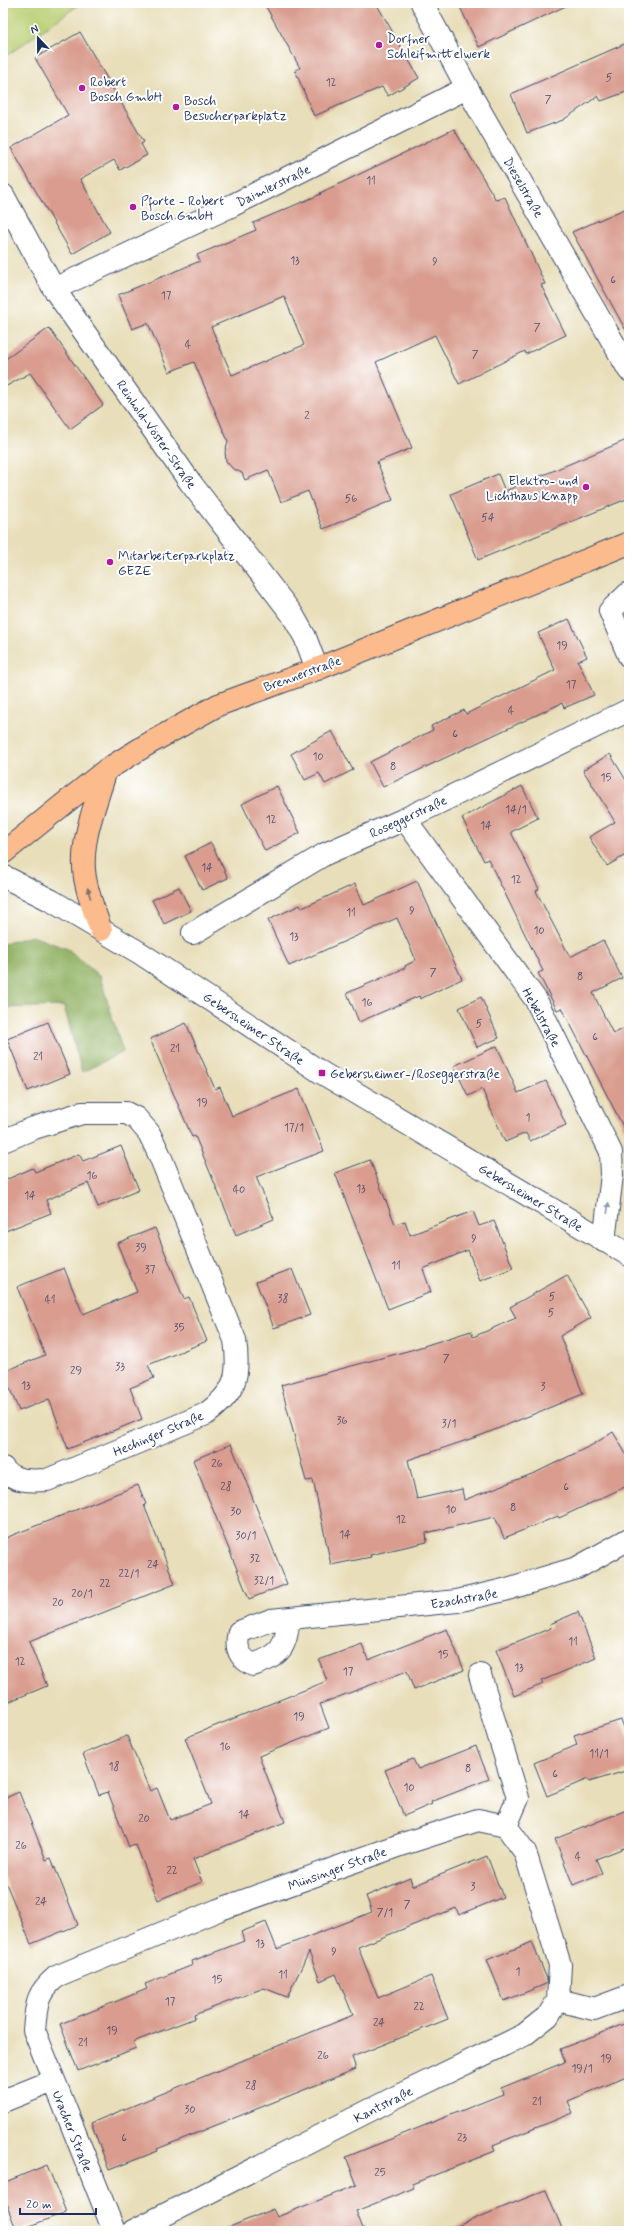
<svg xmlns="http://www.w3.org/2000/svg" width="632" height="2234" font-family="Mynerve,sans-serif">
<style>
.green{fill:#b9cf73;stroke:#6a7f68}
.forest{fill:#92b265;stroke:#567062}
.building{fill:#d99c8e;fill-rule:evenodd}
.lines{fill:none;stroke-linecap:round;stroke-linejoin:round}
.minor-casing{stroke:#3a496c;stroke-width:24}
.major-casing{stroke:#3a496c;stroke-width:24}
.minor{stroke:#fff;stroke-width:22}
.major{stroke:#fbbb8c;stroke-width:22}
.oneway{fill:#806e73}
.oneway2{fill:#8d97ae}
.poi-dot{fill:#b5179e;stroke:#fff;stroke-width:1.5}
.labels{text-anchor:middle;stroke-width:4;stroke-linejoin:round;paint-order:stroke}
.number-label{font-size:11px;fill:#4a4a6a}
.poi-label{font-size:13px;fill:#1b2f5e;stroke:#fff;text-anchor:start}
.street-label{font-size:13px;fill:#1b2f5e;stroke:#fff}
</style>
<rect width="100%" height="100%" fill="#fff"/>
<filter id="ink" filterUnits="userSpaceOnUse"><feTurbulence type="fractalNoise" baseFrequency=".025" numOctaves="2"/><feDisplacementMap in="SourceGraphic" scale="8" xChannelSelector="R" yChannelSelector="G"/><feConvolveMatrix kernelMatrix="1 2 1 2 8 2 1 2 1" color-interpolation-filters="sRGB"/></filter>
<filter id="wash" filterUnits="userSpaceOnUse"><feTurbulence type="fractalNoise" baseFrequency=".012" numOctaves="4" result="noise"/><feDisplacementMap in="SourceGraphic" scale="16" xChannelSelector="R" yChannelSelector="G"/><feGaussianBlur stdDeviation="0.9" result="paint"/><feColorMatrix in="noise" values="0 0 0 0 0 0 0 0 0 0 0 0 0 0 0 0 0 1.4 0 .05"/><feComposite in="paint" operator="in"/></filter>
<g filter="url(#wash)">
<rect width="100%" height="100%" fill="#e8deb9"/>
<path class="green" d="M3,3h72l2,3 -74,52z"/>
<path class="forest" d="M32,936l36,13 32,28 23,75 -41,20 -18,-66 -61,2v-64z"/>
<g id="blocks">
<path class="building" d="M264,3h112l43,75 -31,18 -6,-9 -68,29 -19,-46 5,-2z
M458,3h114l-93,44z
M80,32l64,110 -3,2 6,11 -27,15 -6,-10 -34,19 30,53 -38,22 -61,-106 57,-33 -33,-57z
M629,42v49l-28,10 -3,-5 -35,24 -36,13 -16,-39z
M454,129l42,71 9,-3 40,87 -4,1 25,50 -40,19 -1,-3 -66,33 -24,-49 -59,27 36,86 -35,14 16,38 -70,29 -15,-38 -27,11 -13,-32 -23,10 -3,-7 -10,-5 -6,-7 -1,-9 3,-11 -34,-79 -25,10 -21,-49 -16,6 -14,-34 82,-34 -3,-6 59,-25 -3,-7 68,-29 -1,-1zM284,296l20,49 -72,30 -21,-48z
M629,207v129l-57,-104z
M49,328l54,77 -33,24 -40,-56 -27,15v-27z
M629,439v59l-151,62 -27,-66 47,-20 7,17z
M569,619l18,38 -9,4 16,34 -30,13 -2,-5 -179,84 -13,-25 63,-32 -2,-4 33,-16 2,4 89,-44 -17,-37z
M332,731l21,39 -28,14 -6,-11 -14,7 -14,-26z
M610,754l19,31v68l-22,13 -18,-29 26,-15 -32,-52z
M277,786l23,47 -35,18 -23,-47z
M522,786l16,32 -27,14 28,57 -3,2 34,66 33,-17 19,38 -29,15 20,41 16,-8v112l-67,-130 -5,2 -19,-37 5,-2 -55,-112 -4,2 -22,-43z
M211,843l17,35 -26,12 -17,-34z
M417,881l45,98 -42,20 -1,-3 -60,26 -12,-29 58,-25v-2l11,-6 -19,-42 -108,48 -21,-46 32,-15 2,3 53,-24 9,21z
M179,887l12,24 -27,13 -12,-24z
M481,997l18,41 -22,9 -18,-39z
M48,1022l22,52 -42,17 -21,-52z
M186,1023l29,66 5,-2 12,29 67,-27 25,62 -68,26 18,42 -38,16 -41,-99 -3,1 -42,-98z
M497,1046l21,47 28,-12 20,44 -36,16 -4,-8 -21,9 -23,-53 -14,7 -14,-30z
M121,1146l18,44 -41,17 -10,-24 -42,17 5,13 -48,19v-51l30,-13 2,4 44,-18 4,7z
M370,1160l25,64 10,-3 5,14 63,-24 6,15 15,-5 19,47 -33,13 -12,-31 -45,19 8,23 -43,17 -53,-136z
M155,1228l29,71 5,-2 18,44 -59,24 6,13 -24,10 12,31 -74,30 -19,-50 -30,12 -16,-39 42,-17 -28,-68 47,-19 19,46 54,-22 -20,-49z
M292,1269l18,46 -36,13 -18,-46z
M567,1275l24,43 -31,18 23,58 -101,41 -74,25 9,39 45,-10 2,11 73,-28 55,-27 21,-13 16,27v26l-70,33 -1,-2 -54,22 -9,-21 -69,16 1,9 -57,13 1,2 -40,8 -18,-85 -7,1 -25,-96 130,-35 60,-19 2,6 43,-19 -6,-11z
M231,1444l56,140 -38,15 -56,-139z
M138,1485l8,19 -2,1 31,79 -146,58 18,44 -44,18v-165z
M578,1612l18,46 -55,23 2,3 -29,12 -18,-46 55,-22 -1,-4z
M447,1629l17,41 -50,20 -7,-19 -87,33 9,24 -70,28 26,66 -92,37 9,23 -44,18 -22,-55 -7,2 -21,-55 -9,3 -16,-41 44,-18 23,55 7,-3 13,32 41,-16 -26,-66 142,-57 -8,-21 43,-16 6,16z
M621,1720l8,19v31l-40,12 -1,-3 -41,17 -13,-33 43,-18 -3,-10z
M476,1746l13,33 -58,23 1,2 -28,12 -19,-46 28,-11 5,10z
M19,1792l27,68 5,-2 27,67 -47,19 -28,-68v-77z
M629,1809v37l-33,13 6,14 -29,12 -18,-46z
M487,1856l16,41 -44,18 -3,-7 -98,39 20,51 53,-22 17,43 -96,38 4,12 -199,80 1,2 -49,19 -18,-47 262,-108 -17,-41 -16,7 -11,-29 -22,45 -23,-9 -70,27 1,3 -62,24 3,6 -58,23 -18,-47 87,-35 -2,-5 48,-19 -1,-4 52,-20 -3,-9 25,-10 11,27 95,-37 -6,-16 44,-18 3,8z
M532,1942l15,37 -1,5 -42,17 -17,-41z
M629,2022v54l-61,25 5,12 -80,32 2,6 -83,33 2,4 -58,23 8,20h-144l53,-22 4,8 80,-32 -11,-28 157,-63 -2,-6 64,-26 -5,-13z
M47,2165l19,47 -49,19 -14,-35v-13z
M546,2190l17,41h-116v-1z"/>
</g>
</g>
<g filter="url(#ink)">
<use href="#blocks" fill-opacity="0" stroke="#3a496c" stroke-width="1"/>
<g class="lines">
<defs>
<path id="minor" d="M422,3l50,94 157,273
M3,195l51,94 136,193 102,132 13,23 12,32
M54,289l179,-84 234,-117
M629,593l-19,18 19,45
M405,819l131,181 75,152 1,23 -8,66
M3,876l49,25 88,52 182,120 307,182
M193,933l132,-79 80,-35 224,-109
M3,1141l31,-13 48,-15h44l10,5 13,15 11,23 75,184c5,36 1,52 -29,74l-159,66c-15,1 -35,2 -44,-12
M289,1619c-4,30 -8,36 -36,46 -15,-8 -18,-18 -14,-33l32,-12 186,-19 47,-11 73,-22 52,-29
M480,1675l38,123 -12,28
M558,2000l36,9 35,-13
M3,2101l50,-20
M114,2231l-80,-201c3,-26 1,-35 22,-53l162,-67 185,-66 75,-24 28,6 19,26 35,113 -2,35 -10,16 -24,19 -130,63 -261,133"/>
<path id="major" d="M3,853l103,-83 42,-26 70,-39 99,-36 312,-126
M101,930c-6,-17 -13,-34 -16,-52 -6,-36 11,-74 21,-108"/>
</defs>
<use href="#minor" class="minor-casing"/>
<use href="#major" class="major-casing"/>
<use href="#minor" class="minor"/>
<use href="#major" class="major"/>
</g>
<defs><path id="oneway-solid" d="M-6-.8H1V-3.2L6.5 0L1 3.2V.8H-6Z"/></defs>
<use class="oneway" href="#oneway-solid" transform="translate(89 893) rotate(-106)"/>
<use class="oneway2" href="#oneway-solid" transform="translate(608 1208) rotate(-83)"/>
</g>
<g class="poi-dot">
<circle cx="379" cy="45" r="4"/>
<circle cx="82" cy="88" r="4"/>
<circle cx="176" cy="107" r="4"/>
<circle cx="133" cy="207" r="4"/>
<circle cx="586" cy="487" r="4"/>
<circle cx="110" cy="562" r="4"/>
<rect x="318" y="1069" width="8" height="8" rx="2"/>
</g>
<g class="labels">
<g class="number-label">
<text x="609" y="81">5</text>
<text x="331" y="86">12</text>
<text x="548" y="103">7</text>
<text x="371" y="184">11</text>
<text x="295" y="264">13</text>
<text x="435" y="265">9</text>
<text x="613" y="283">6</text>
<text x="166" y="299">17</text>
<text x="537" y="331">7</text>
<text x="188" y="348">4</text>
<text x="475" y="358">7</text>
<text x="307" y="419">2</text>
<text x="351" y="502">56</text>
<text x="488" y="521">54</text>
<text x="562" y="649">19</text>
<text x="571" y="688">17</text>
<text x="511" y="714">4</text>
<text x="455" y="737">6</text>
<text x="318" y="760">10</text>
<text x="393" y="770">8</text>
<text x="606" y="781">15</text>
<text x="516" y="813">14/1</text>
<text x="271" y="823">12</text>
<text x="486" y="829">14</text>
<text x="207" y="871">14</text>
<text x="516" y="883">12</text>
<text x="412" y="914">9</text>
<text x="351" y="916">11</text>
<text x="539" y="934">10</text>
<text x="294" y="940">13</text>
<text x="433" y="976">7</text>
<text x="580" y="980">8</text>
<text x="367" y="1006">16</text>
<text x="479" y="1027">5</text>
<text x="595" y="1040">6</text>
<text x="175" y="1052">21</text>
<text x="38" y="1060">21</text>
<text x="202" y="1106">19</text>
<text x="528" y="1121">1</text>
<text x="294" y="1131">17/1</text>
<text x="92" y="1179">16</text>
<text x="361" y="1192">13</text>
<text x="239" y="1193">40</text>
<text x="30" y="1199">14</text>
<text x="474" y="1242">9</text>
<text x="141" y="1251">39</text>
<text x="396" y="1269">11</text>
<text x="150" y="1273">37</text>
<text x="552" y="1300">5</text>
<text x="283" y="1302">38</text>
<text x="50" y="1303">41</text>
<text x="551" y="1316">5</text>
<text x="179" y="1331">35</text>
<text x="446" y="1362">7</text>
<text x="120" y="1370">33</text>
<text x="76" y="1374">29</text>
<text x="26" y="1389">13</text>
<text x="543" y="1390">3</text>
<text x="342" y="1424">36</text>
<text x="449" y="1427">3/1</text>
<text x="217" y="1467">26</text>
<text x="226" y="1490">28</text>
<text x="566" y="1490">6</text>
<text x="513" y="1511">8</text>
<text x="451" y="1513">10</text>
<text x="236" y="1515">30</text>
<text x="401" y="1523">12</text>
<text x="345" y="1538">14</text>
<text x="246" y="1539">30/1</text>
<text x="255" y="1562">32</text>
<text x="153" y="1568">24</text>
<text x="129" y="1577">22/1</text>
<text x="264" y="1584">32/1</text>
<text x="105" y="1587">22</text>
<text x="82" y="1597">20/1</text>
<text x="58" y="1606">20</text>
<text x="573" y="1645">11</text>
<text x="443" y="1658">15</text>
<text x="20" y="1665">12</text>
<text x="519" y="1671">13</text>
<text x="348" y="1675">17</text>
<text x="299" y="1720">19</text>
<text x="225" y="1750">16</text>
<text x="599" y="1757">11/1</text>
<text x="114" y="1770">18</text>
<text x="468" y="1772">8</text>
<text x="555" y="1777">6</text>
<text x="409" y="1791">10</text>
<text x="244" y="1818">14</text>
<text x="144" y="1822">20</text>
<text x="21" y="1849">26</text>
<text x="578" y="1860">4</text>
<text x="172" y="1874">22</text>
<text x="473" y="1890">3</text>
<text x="41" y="1905">24</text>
<text x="407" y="1908">7</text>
<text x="385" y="1916">7/1</text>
<text x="260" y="1947">13</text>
<text x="334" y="1955">9</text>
<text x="518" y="1975">1</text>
<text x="283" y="1978">11</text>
<text x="217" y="1983">15</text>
<text x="170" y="2005">17</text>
<text x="419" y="2010">22</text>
<text x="379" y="2026">24</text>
<text x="112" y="2034">19</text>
<text x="83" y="2046">21</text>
<text x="323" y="2059">26</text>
<text x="606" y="2062">19</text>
<text x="582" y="2072">19/1</text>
<text x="251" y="2089">28</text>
<text x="537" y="2105">21</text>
<text x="190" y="2113">30</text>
<text x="124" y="2141">6</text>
<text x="462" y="2141">23</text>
<text x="380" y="2176">25</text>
</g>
<g class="poi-label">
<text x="387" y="43">Dorfner<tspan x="387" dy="15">Schleifmittelwerk</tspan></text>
<text x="90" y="86">Robert<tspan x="90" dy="15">Bosch GmbH</tspan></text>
<text x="184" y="105">Bosch<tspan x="184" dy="15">Besucherparkplatz</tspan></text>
<text x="141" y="205">Pforte - Robert<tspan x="141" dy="15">Bosch GmbH</tspan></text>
<text x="578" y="485" text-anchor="end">Elektro- und<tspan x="578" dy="15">Lichthaus Knapp</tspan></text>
<text x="118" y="560">Mitarbeiterparkplatz<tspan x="118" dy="15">GEZE</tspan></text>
<text x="330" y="1078">Gebersheimer-/Roseggerstraße</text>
</g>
<g class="street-label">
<text transform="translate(273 185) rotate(-26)" y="5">Daimlerstraße</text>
<text transform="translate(524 187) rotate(60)" y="5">Dieselstraße</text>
<text transform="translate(157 434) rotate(55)" y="5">Reinhold-Vöster-Straße</text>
<text transform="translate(302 673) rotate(-20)" y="5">Brennerstraße</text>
<text transform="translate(408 816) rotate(-25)" y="5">Roseggerstraße</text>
<text transform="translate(542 1017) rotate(61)" y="5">Hebelstraße</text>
<text transform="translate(254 1028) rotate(34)" y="5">Gebersheimer Straße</text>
<text transform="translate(531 1197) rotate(31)" y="5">Gebersheimer Straße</text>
<text transform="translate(158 1433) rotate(-23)" y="5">Hechinger Straße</text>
<text transform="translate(464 1598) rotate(-10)" y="5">Ezachstraße</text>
<text transform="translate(337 1868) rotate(-20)" y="5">Münsinger Straße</text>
<text transform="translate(383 2104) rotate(-27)" y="5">Kantstraße</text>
<text transform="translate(73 2131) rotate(68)" y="5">Uracher Straße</text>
</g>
</g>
<rect width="632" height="2234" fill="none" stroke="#fff" stroke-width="16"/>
<g transform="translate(38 38) rotate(338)" stroke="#ffffff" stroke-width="3" paint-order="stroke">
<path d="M0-3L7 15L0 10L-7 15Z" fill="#1b2f5e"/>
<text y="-6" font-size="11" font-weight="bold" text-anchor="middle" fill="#1b2f5e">N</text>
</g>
<path d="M20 2208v6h76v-6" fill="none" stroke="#1b2f5e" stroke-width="2"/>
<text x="26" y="2208" font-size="12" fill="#1b2f5e" stroke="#ffffff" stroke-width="3" paint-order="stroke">20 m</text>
</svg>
